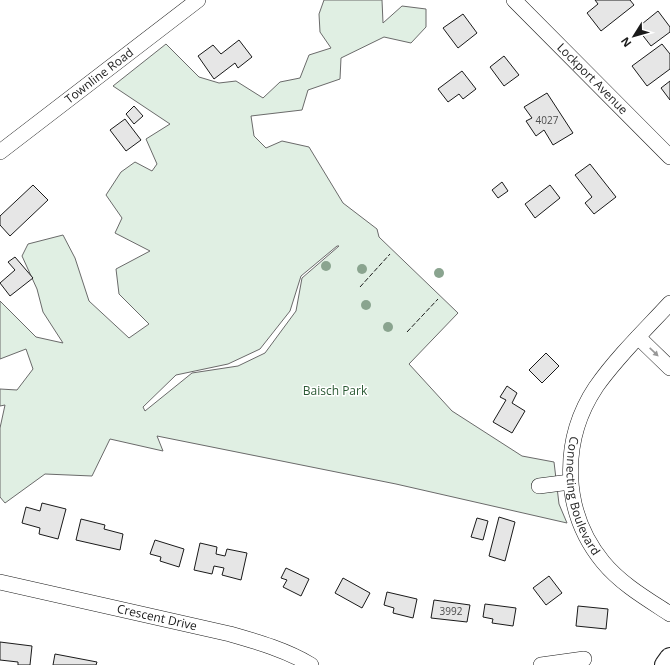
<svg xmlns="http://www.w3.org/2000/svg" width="670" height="665" font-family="'Open Sans',sans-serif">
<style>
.green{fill:#e0efe3;stroke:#6a6a6a;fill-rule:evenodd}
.building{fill:#e6e6e6;stroke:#1a1a1a}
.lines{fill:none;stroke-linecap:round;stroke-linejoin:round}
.minor-casing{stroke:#1a1a1a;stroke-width:16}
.major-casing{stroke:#1a1a1a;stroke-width:22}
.minor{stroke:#fff;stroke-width:15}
.major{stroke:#fff;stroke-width:20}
.fence{stroke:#1a1a1a;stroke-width:1;stroke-dasharray:5 2;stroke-linecap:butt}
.tree{fill:#8aa48f}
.oneway{fill:#989898}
.labels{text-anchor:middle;stroke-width:3;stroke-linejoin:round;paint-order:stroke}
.number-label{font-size:10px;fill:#4d4d4d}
.street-label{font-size:12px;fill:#1a1a1a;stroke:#fff}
.park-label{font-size:12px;fill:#2b5a34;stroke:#fff}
</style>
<rect width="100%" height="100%" fill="#fff"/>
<path class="green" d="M324,0h58l1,23 19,-17 24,3v18l-15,16 -27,-6 -43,21 -1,21 -32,11 -6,20 -51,6 3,20 12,12 16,-7 27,6 34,56 34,26 2,8 79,76 -49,51 43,47 70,45 32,6 5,42 8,19 -171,-39 -239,-48 6,15 -53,-12 -18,37 -47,-2 -40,29 -5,-6v-69l5,-23 -5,1v-17l17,1 16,-21 -7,-20 -26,10v-58l36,36 27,6 -20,-31 -6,-23 -15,-33 6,-12 35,-9 12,23 14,43 40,37 20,-14 -30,-30 -3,-25 34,-18 -35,-18 7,-15 -16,-23 15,-23 14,-10 17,9 5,-7 -11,-25 24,-15 -57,-38 53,-42 33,33 20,6 17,-2 27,17 17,-16 20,-4 9,-23 22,-7 -11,-16 -1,-18zM337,246h2l-37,32 -6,33 -31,42 -27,13 -46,7 -47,38 -2,-4 33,-32 52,-11 32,-15 30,-38 11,-35z"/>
<path class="building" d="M595,0h35l4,5 -33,26 -14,-18 11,-9z
M658,11l12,16v5l-19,14 -14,-18z
M463,14l14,19 -19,15 -15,-20z
M239,40l13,17 -14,11 -3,-5 -21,16 -16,-23 15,-11 8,9z
M662,44l8,10v15l-23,17 -15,-20z
M504,56l15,19 -15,11 -14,-19z
M462,71l14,18 -13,10 -4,-5 -11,8 -10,-13z
M670,81v19l-9,-12z
M547,93l26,40 -20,12 -9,-15 -8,6 -10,-15 6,-3 -8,-11z
M134,106l9,10 -9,8 -8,-10z
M125,119l16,21 -15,11 -16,-21z
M590,164l26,33 -22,17 -9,-11 7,-6 -17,-22z
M502,182l6,9 -10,7 -6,-8z
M33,185l15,15 -38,36 -10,-11v-9z
M550,185l10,13 -25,20 -10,-14z
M15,257l18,21 -23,18 -10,-13 15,-13 -7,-8z
M546,353l13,13 -17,17 -13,-13z
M507,386l10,7 -5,10 13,8 -13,22 -19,-11 13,-22 -6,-3z
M42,503l24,6 -8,30 -19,-5 1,-6 -18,-5 4,-16 14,4z
M499,517l16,5 -10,39 -16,-5z
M477,518l11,3 -5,19 -12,-3z
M81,519l24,6 -1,4 19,5 -3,16 -44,-10z
M155,540l29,9 -5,18 -19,-6 1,-4 -11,-3z
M200,543l17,4 -1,7 9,2 2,-7 20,4 -6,27 -19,-5 2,-7 -10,-2 -2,8 -18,-4z
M286,568l23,11 -8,17 -18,-9 4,-7 -6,-2z
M549,576l13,17 -16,12 -13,-17z
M343,578l27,15 -8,15 -27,-15z
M387,592l30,7 -4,19 -20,-5 1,-5 -10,-3z
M434,600l36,5 -3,17 -36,-4z
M485,604l31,4 -3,18 -21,-3 1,-4 -10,-2z
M578,606l30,3 -2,20 -30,-3z
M0,642l32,4 -2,19h-12v-3l-18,-2z
M55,654l42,8 -1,3h-43z"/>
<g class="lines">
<defs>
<g id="minor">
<path id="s1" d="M514,0l156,157"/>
<path id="s2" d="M0,152l198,-152"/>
<path id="s3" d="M670,303c-25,27 -53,54 -74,84 -36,54 -34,125 7,175 18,22 44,37 67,52"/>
<path d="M638,337l32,31"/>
<path d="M539,486l31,-4"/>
<path id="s4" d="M0,582l230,52c28,8 56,16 81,31"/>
<path d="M541,665l43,-6"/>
</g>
<path id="major" d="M665,665l5,-7"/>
</defs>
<use href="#minor" class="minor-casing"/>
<use href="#major" class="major-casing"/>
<use href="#minor" class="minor"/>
<use href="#major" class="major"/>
<path class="fence" d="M360,287l30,-33
M407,332l31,-33"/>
</g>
<g class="tree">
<circle cx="326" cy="266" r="5"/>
<circle cx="362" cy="269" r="5"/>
<circle cx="439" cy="273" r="5"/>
<circle cx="366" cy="305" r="5"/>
<circle cx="388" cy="327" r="5"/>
</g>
<defs><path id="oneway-solid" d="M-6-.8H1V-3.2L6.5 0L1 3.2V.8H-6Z"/></defs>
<use class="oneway" href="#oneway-solid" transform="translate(654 352) rotate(44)"/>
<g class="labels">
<g class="number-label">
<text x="547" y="124">4027</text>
<text x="451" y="615">3992</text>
</g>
<g class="street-label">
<text dy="4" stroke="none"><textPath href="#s2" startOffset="125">Townline Road</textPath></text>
<text dy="4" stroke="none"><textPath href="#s1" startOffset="111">Lockport Avenue</textPath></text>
<text dy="4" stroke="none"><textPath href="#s3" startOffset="228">Connecting Boulevard</textPath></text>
<text dy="4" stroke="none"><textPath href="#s4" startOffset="161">Crescent Drive</textPath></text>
</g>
<g class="park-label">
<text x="335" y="395">Baisch Park</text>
</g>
</g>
<g transform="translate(634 36) rotate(233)" stroke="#ffffff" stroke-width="3" paint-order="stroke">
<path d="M0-3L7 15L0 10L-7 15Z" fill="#1a1a1a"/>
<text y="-6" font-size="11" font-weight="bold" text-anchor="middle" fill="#1a1a1a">N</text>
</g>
</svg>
